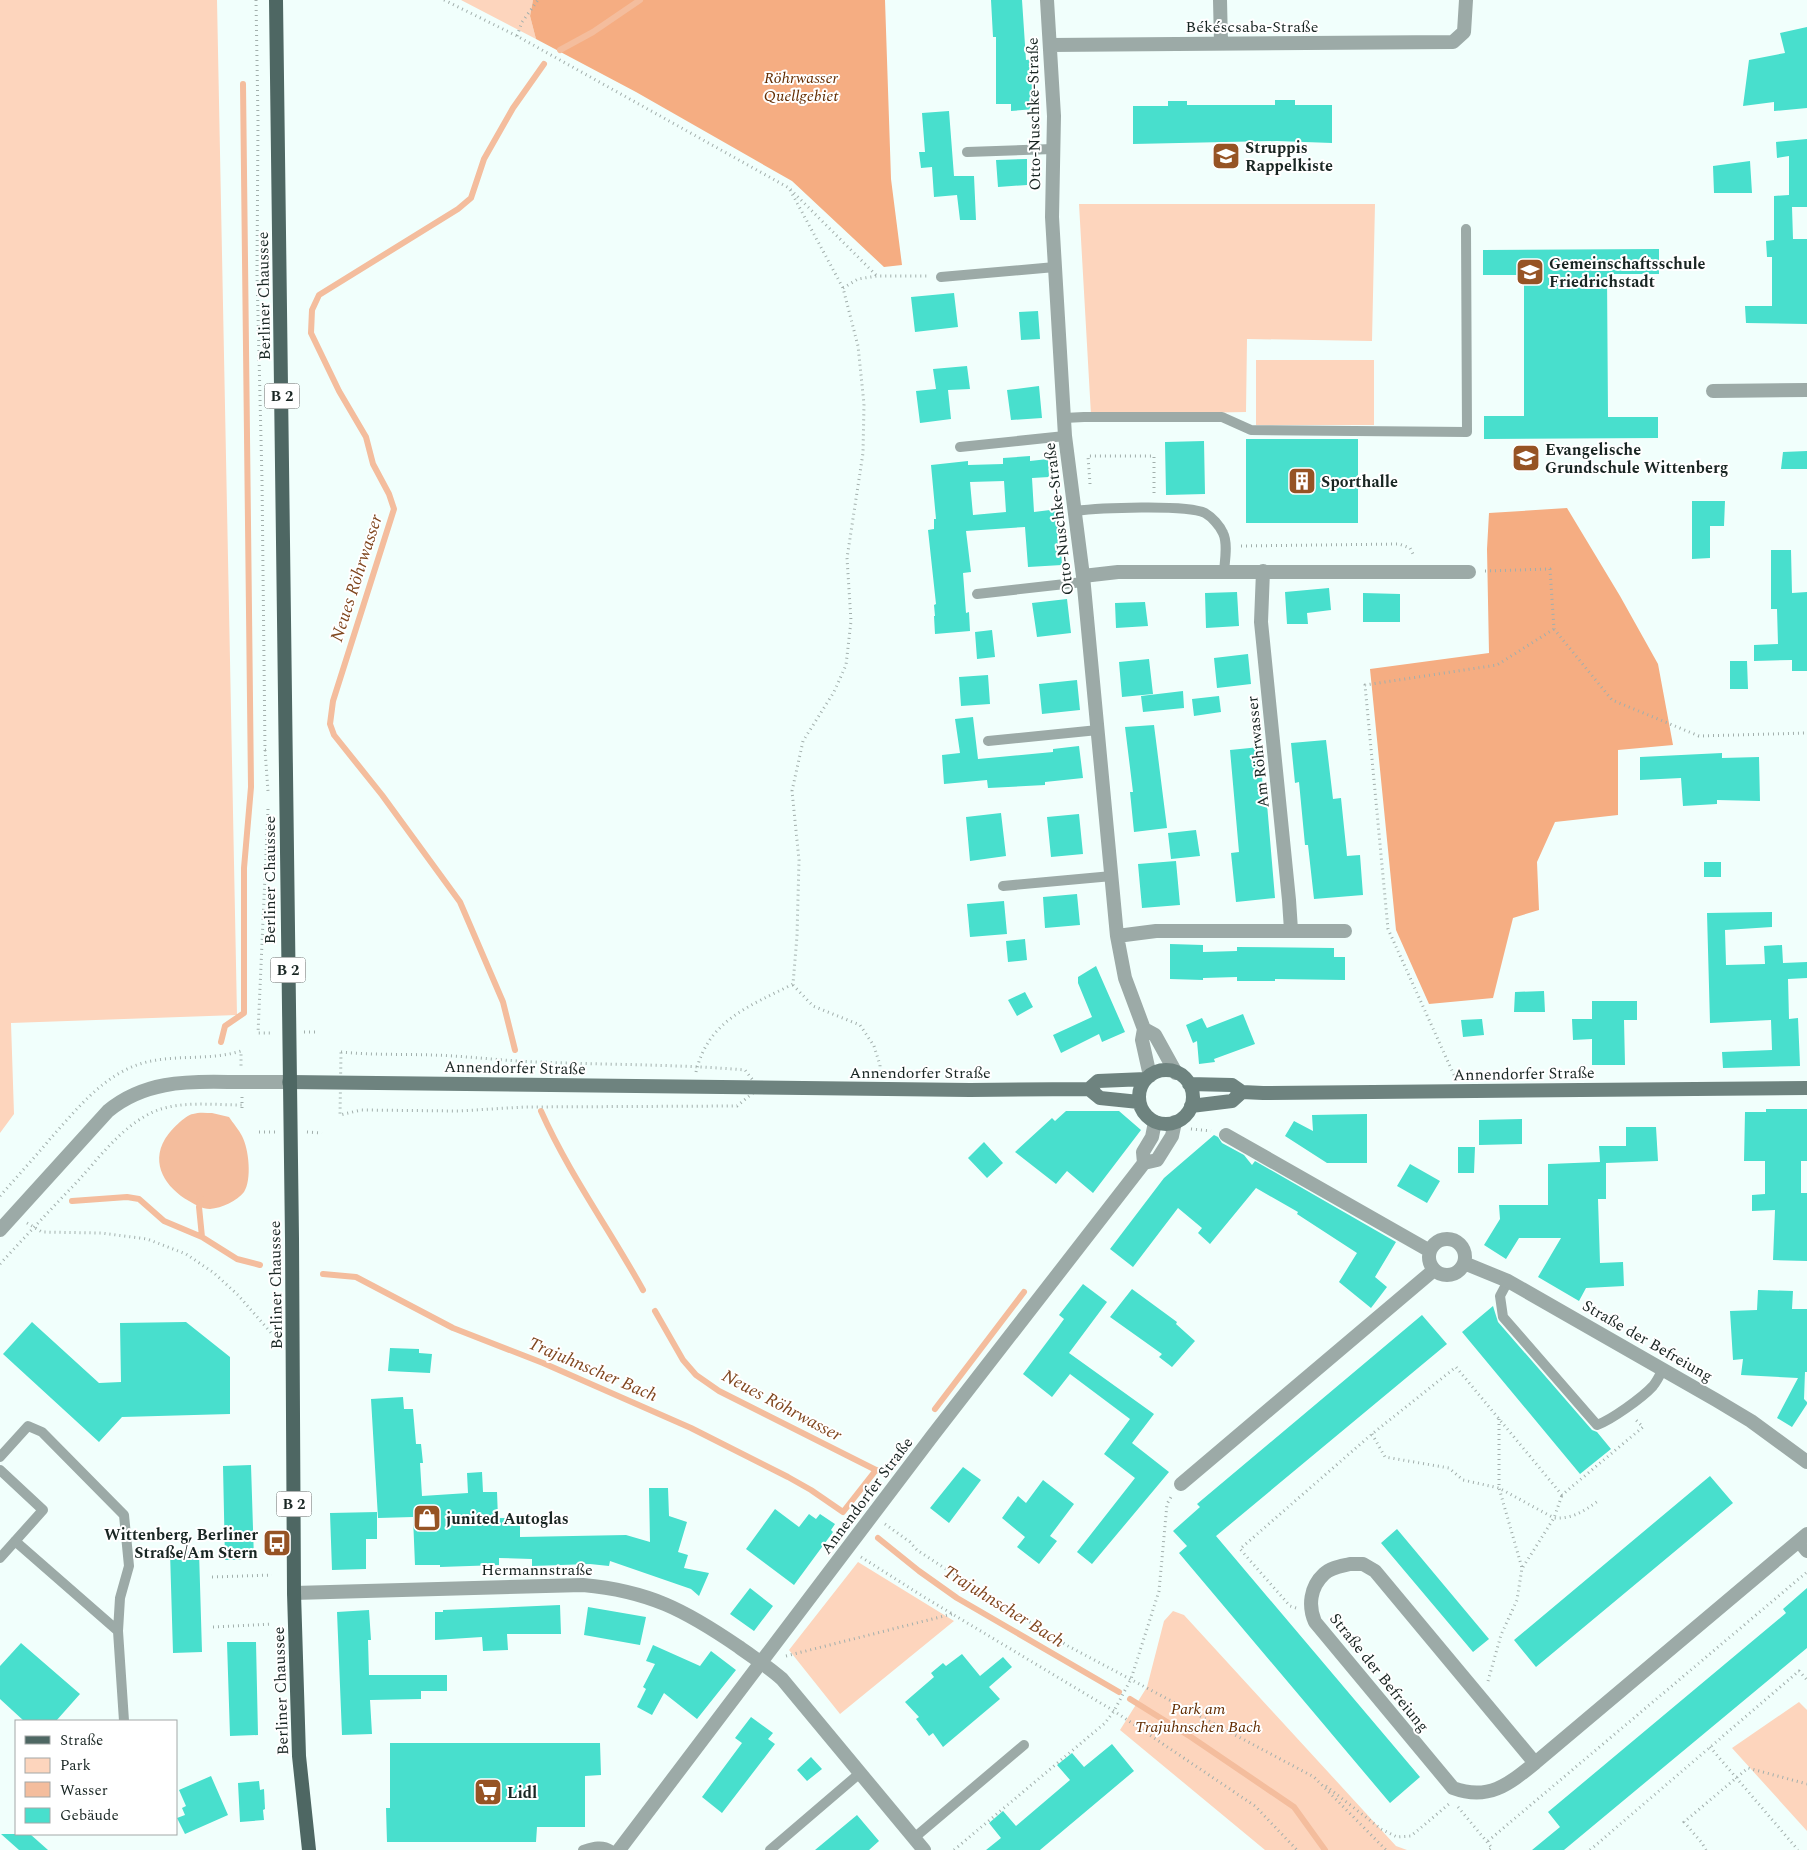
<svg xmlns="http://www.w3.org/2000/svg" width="1807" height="1850" font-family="Spectral,serif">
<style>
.green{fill:#fdd5bd}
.forest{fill:#f5ad82}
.water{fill:#f4bd9d}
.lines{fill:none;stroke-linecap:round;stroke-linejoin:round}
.stream{stroke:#f4bd9d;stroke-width:6}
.building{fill:#48dfcd;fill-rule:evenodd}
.path{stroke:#a2afac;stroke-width:3;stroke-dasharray:1 4;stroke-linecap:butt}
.service{stroke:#9caaa7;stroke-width:10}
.minor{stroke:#9caaa7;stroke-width:14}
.tertiary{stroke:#9caaa7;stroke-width:14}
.secondary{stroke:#6e837f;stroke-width:14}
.primary{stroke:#4e6763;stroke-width:14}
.labels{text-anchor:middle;stroke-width:4;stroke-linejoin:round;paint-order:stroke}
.shield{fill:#fff;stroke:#5e6765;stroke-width:1}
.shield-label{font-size:15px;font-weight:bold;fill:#192623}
.street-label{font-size:16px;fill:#192623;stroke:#fff}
.park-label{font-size:16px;font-style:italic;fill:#632c00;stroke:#fff}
.poi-label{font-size:16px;font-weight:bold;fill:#192623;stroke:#fff;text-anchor:start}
.water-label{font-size:18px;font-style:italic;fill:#80471f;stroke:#fff}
</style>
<rect width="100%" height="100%" fill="#f1fffc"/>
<path class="green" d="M0,0h217l20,1015 -226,8 3,91 -14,19z
M461,0h72l-3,16 6,23z
M1079,204h296l-3,137 -125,-2 -1,73 -155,3z
M1256,360h118v65h-118z
M858,1562l96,59 -114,93 -51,-64z
M1173,1611l11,4 212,231 11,4h-142l-145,-120 27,-43 17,-66z
M1799,1702l8,8v121l-75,-83z"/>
<path class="forest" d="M533,0h352l6,179 11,86 -18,2 -92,-86 -156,-89 -100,-53 -6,-23z
M1567,508l53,88 38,68 15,81 -55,5v65l-63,7 -18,40 2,48 -26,8 -20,80 -64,6 -33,-74 -26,-261 119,-16 -2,-104 2,-36z"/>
<path class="water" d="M212,1113l17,4c4,6 10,13 13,19 7,13 10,44 2,56 -7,9 -22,16 -34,17 -8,0 -14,-4 -21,-8 -23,-13 -39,-37 -24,-62 5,-8 20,-24 28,-25 6,-2 13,-1 19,-1z"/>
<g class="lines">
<path class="stream" d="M560,50l33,-18 47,-32
M221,1042l4,-16 19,-13v-145l7,-81 -8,-703
M515,1050l-12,-48 -43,-100 -78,-107 -48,-60 -4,-11 3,-23 61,-192 -5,-15 -16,-30 -7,-27 -27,-46 -28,-58 1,-23 7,-15 139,-86 13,-11 13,-39 29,-51 31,-44
M541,1111c28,63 69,119 102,179
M201,1199l-2,8 3,30
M72,1201l55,-4 12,2 25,22 38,16 35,22 23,6
M323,1274l33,3 97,51 90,35 148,65 97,49 23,13 32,22 33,-42 -157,-79 -23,-16 -13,-15 -28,-49
M935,1409l89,-117
M876,1470l9,2 13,-12
M878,1538l41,33 38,27 162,94
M1130,1699l61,38 103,70 31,43"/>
</g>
<path class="building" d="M991,0h31l4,60 8,-1 1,50 -24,2v-7h-15v-67h-3z
M1807,27v81l-33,3v-9l-31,4 6,-46 36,-7 -5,-20z
M1275,100h20v5h37v38l-55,-2 -144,3v-38h35v-5h19v4h88z
M949,111l5,65h20l2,44h-16l-3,-25 -23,2 -2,-30 -11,1 -2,-16h6l-3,-39z
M1807,139v68h-15l1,32h14v85l-61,-1 -1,-17h27v-49h-5l-1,-16 8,-1v-44l15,-1v-39l-12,2 -1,-16z
M1027,159v26l-29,2 -2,-27z
M1750,161l2,32h-38l-1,-27z
M1659,249v25h-52l1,143h50v21l-174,1v-23h40v-141h-41v-25z
M954,293l4,34 -43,5 -4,-35z
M1038,311l2,28 -19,1 -2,-28z
M967,366l3,23 -22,1 3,29 -31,4 -4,-32 20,-2 -3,-20z
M1039,386l3,32 -31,2 -4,-30z
M1246,439h112v84h-112z
M1204,441l1,53 -39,1 -1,-53z
M1807,451v18h-26l2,-17z
M1030,456v5l18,-2 1,18 -17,1 2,34 24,-3 4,56 -34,2 -3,-40 -59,4 5,41 -8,1 3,40 3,-1 1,19 -35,3 -1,-18h1l-1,-11 2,-1 -8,-74 6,-1v-10h2l-5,-54 37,-4v4l35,-1v-6zM1004,481l2,31 -33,3 -3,-33z
M1692,501h33l-1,25h-14v32l-18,1z
M1771,550h20l1,43 15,-1v79h-15v-11l-38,1v-16l24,-1 -1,-35h-6z
M1329,588l2,22 -24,3 1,11h-21l-2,-32z
M1237,592l2,34 -33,2 -1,-35z
M1363,593l37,1v28h-37z
M1067,599l4,34 -34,4 -5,-34z
M1145,602l3,24 -32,2 -1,-25z
M992,630l3,27 -18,2 -2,-27z
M1248,654l3,30 -34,4 -3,-30z
M1149,659l4,35 -31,3 -3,-35z
M1730,661h17l1,28h-18z
M988,675l2,29 -29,2 -2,-29z
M1077,680l3,30 -38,4 -3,-30z
M1183,691l1,17 -41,4 -2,-16z
M1219,696l2,16 -27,4 -2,-17z
M973,717l5,42 75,-7v-3l26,-3 4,32 -38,4v3l-57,3 -1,-8 -43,4 -2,-29 18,-2 -5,-34z
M1154,725l13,103 -33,4 -4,-40h3l-8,-65z
M1326,740l7,59 8,-1 6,58 13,-1 3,40 -49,4 -6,-54h-3l-6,-63 -4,1 -4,-40z
M1260,747l4,58 3,-1 8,94 -39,4 -5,-49 8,-1 -9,-102z
M1722,753v5l37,-1 1,44 -43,-1v4l-34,2 -2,-28 -41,2v-23z
M1001,813l5,43 -36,5 -4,-44z
M1079,814l4,40 -32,3 -4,-40z
M1196,830l4,26 -29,3 -3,-26z
M1176,861l4,44 -38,3 -4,-44z
M1704,862h17v15h-17z
M1077,894l3,31 -35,3 -2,-31z
M1004,901l3,33 -37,3 -3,-33z
M1772,912v15l-47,3 1,35 39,-1 -1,-18 18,-1 1,18 24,-1v16l-19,1 1,40 9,-1 2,48 -77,2 -1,-16 50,-2 -1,-30 -61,3 -3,-110z
M1025,939l2,21 -19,2 -2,-21z
M1170,944l33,1v7l34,-1v-4l97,1v9h11v23l-70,-1v2h-38v-4l-34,1v2l-33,-1z
M1096,966l29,66 -23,10 -3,-8 -38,19 -8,-18 39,-18 -14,-34v-6z
M1544,991l1,21h-31l1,-20z
M1025,992l8,15 -16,9 -9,-16z
M1592,1001h45v19h-13l1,45h-33v-26l-19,1 -1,-21h20z
M1243,1014l12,30 -41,15 1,3 -16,2 -2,-23 -4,2 -7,-18 16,-7 5,10z
M1482,1019l2,16 -21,2 -2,-17z
M1766,1109h41v52h-6v32h6v68l-34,-1 2,-50 -23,1v-16l13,-1v-33h-21l1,-49h21z
M1066,1111h53l22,19 -48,63 -26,-22 -11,13 -41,-32 37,-34 3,3z
M1367,1114v49h-40l-42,-27 9,-15 19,10 -1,-16z
M1522,1119v25l-43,1v-25z
M1626,1127h30l2,34 -52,2v36h-8l2,64 23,-1 1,24 -38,2 -7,13 -41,-24 23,-39h-42l-13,21 -22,-14 16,-26 -1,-14h49v-41l52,-2 -1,-16h27z
M1214,1135l4,2 4,6 22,12 8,10 3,-4 141,81 -21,35 12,10 -16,21 -32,-26 18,-29 -60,-39 1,-2 -42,-24 -46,56 -12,-11 4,-5 -24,-20 -45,59 -23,-18 54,-71z
M984,1142l19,21 -16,15 -19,-20z
M1458,1147h17l-1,26h-16z
M1410,1164l30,17 -13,22 -30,-17z
M1083,1284l24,18 -38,51 85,61 -22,29 37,29 -77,92 -15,-12 58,-74 -31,-24 26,-35 -60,-45 -18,23 -29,-23 36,-48 5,-7 -5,-4z
M1132,1289l45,33 -1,2 19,17 -23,26 -13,-10 3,-3 -52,-37z
M1758,1290l35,1 -1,18h15v63h-2l-1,27 3,3v2l-15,23 -15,-9 21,-40 -57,-3 2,-16 -10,1 -3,-49 27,-1z
M1493,1306l5,16 94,108 5,2 14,17 -31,25 -118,-142z
M1422,1315l25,29 -231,192 204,241 -30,26 -211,-250 8,-7 -14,-15 27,-24 -3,-3z
M32,1322l67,61 22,-1 -1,-59 66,-1 44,35v57l-108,3 -23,25 -96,-88z
M390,1348l29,1v4l13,1 -2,19 -42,-2z
M403,1397l1,12h9l3,35h5l2,19h-3l2,33 46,-3 -1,-20 15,-1 1,20h14l1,26h16v6l6,-1v14l106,-2 24,7 -1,-54h19l1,28 18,6 -9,30 10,3 -4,13 25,5 -10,23 -8,-7 -81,-28 -1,5 -19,-2 -58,2v-7l-33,-1v7l-59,2v-2h-25l-2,-48 -35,1 -7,-119z
M251,1465l3,95h-29l-2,-94z
M963,1467l18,13 -32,43 -19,-15z
M1710,1476l23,27 -197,164 -22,-27z
M1043,1480l31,24 -24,32 7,5 -18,23 -22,-17 8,-10 -23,-19 16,-22 8,7z
M775,1509l24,18 10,-13 7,5 4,-5 15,10 -4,6 2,2 -39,53 -48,-36z
M377,1512v27h-11v30l-34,1 -2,-57z
M1397,1529l92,110 -16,13 -92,-109z
M199,1551l3,101 -29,1 -3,-101z
M750,1588l23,18 -19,25 -24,-17z
M1807,1588v60l-243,202h-32l28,-23 -12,-15 238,-199 -3,-4z
M560,1605l1,29h-54l1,16 -25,1 -1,-14 -47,3v-28h8v-2z
M588,1607l58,10 -6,28 -56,-10z
M369,1610l2,30h-3l1,35h78v16h-26v8l-51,1 2,34 -30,1 -5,-123z
M227,1642h29l2,93 -28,1z
M21,1643l59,51 -24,27h-32l-24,-22v-33z
M653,1645l47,21 11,-15 25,19 -39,49 -33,-26 -12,22 -15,-8 9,-18 -3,-2 12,-23 -9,-3z
M962,1654l18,22 23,-19 9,10 -23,20 11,12 -57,48 -10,-14 -4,3 -13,-17 3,-2 -14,-15 29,-25 -3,-4 12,-10 3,3z
M751,1717l22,16 -5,6 7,5 -53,69 -20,-16 40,-54 -7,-5z
M390,1743h210l1,32 -16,1v51h-48l-1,15h-149l-1,-34h4z
M1112,1744l22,27 -94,79h-54l15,-12 -12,-15 14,-12 13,15 54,-46 -13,-15 15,-12 12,14z
M811,1757l11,12 -15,12 -10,-11z
M211,1776l17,39 -43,19 -8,-16 8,-3 -3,-7 4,-2 -7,-16z
M259,1781l1,9 4,-1 1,20 -2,1 1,10 -24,2 -2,-39z
M857,1815l22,26 -10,9h-54z
M1,1834h29l18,16h-29z"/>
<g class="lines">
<path class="path" d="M256,0l2,121 -1,152 5,207 3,270h4
M444,0l73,36 272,152 88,88
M517,36l5,-14 16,-22
M843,288l15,-9 19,-3h50
M1090,484l-2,-28h66v37
M1241,546l158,-2 11,4 4,8
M1485,571l65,-2 4,60 58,71 87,36 108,-3
M265,750l3,41
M268,809l-10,224h15
M793,985l20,21 47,19 14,21 6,19v9
M304,1032h14
M341,1052c30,3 61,2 91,3 36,1 71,6 107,7 69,3 137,2 206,8l14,18 -22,18 -213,1 -65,4 -98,-1 -21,5z
M696,1072c12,-52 54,-66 97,-88l4,-48 2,-76 -7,-69 11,-50 31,-49 12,-27 5,-44 -4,-63 16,-105 1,-49 -6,-58 -15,-58 -54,-100
M1454,1075l-66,-146 -23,-244 132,-20 57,-36
M242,1097v14
M1191,1129l20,2
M259,1132h17
M307,1132l15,1
M0,1196c17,-19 34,-38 50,-57 26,-29 54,-65 93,-76 32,-9 66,-2 98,-12v15
M27,1223l15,9 59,1 46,6 39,15 28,19 24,22 34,39
M0,1264c25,-27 50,-54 76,-81 24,-26 48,-60 82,-73 25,-9 57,-5 84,-5
M1372,1434l13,23 64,11 14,12 36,8 55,30c19,1 30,-7 44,-17
M885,1524l25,18 7,8 41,27 110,69 246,131 72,73
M861,1557l63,40 190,114 141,95 42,44
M1523,1567l31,-49 8,-23
M212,1577l60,-2
M1296,1608l-6,-2 -50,-57 132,-115 84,-67 106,128 81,-68 -8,-8
M213,1627l59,-3
M786,1656l166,-42
M1488,1681l13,-46 16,-35 5,-32 -23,-80v-70
M1710,1747l88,103
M1326,1786l55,43 16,8 14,-1 38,-32
M1458,1807l34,41 -3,2
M1488,1841l319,-269
M954,1850l151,-127 9,-12 17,-32 28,-88 8,-87 4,-7
M1590,1850l209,-179 8,9
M1706,1850l-4,-7 -18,-21 64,-54 59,16"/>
<path class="service" d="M967,152l86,-3
M941,277l114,-10
M1064,418l20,-1h138l29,13 216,2 -1,-203
M960,447l105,-11
M1075,511c23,-3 111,-7 130,2 7,4 15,13 18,20 5,10 2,27 1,38
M977,594l106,-12
M988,741l110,-11
M1003,886l109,-10
M1508,1281l-8,15 3,21 94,108c14,-5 45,-27 56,-39 4,-5 7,-11 10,-17
M0,1457l28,-31 14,6 82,83 5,51 -9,32 -2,33 6,90
M0,1470l43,40 -43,48
M15,1541l103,90
M914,1838l110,-93
M583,1850c10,-3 19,-6 28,0
M770,1850l90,-77"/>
<path class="minor" d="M1047,0l7,116 -2,101 13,219 18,140 34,360 8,42 19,51 -2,11 8,36
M1220,0l1,43
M1050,45l403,-3 11,-10 2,-32
M1713,391l94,-1
M1263,571l-2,51 28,278 2,30
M1083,576l35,-4h351
M1117,936l39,-5h189
M1144,1029l11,6 21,38
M1226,1135l204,116
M1144,1163l13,-3 15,-24 3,-14
M1144,1163l-1,-11 9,-15 3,-15
M1429 1257a18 18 0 1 1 36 0a18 18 0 1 1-36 0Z
M1464,1263l44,18 208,119 35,21 56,41
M1181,1484l253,-214
M1799,1541l8,10
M1350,1564h13l12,7 160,192c-27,22 -47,38 -82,25l-138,-166c-7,-16 -5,-35 9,-48 7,-7 18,-8 26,-10z
M294,1593l289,-8c66,6 102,25 156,62 15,11 30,20 43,32l142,171
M1535,1763l272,-229
M619,1850l314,-415 211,-272"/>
<path class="tertiary" d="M0,1230l108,-119c35,-29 76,-30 120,-29 20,0 41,0 61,0"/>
<path class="secondary" d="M1139 1097a27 27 0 1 1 54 0a27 27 0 1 1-54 0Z
M289,1082l681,8 119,-1 11,9 39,4
M1189,1084l43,1 10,7 21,1 544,-5
M1089,1089l9,-8 48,-2
M1191,1106l41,-5 10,-9"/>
<path class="primary" d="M276,0l16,1238 2,355 5,163 10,94"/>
</g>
<defs>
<symbol id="school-square" viewBox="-11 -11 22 22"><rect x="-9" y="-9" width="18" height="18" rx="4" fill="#965324" stroke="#fff"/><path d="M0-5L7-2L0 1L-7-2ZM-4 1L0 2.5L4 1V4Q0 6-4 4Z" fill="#fff"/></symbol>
<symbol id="building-square" viewBox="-11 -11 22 22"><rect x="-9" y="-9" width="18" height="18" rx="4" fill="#965324" stroke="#fff"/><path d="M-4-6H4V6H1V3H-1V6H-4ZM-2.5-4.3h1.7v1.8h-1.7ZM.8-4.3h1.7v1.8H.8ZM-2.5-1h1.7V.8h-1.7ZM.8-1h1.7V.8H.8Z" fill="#fff"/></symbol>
<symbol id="shop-square" viewBox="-11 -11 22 22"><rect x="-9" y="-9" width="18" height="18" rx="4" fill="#965324" stroke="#fff"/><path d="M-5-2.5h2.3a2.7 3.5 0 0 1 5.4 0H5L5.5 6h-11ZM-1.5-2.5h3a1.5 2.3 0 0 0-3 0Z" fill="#fff"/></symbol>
<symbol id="bus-square" viewBox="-11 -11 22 22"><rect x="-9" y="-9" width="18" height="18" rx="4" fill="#965324" stroke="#fff"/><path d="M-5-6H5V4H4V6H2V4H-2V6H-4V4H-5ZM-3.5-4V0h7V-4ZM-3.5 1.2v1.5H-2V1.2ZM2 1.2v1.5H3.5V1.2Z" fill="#fff"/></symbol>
<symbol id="supermarket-square" viewBox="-11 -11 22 22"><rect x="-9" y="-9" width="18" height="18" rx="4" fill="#965324" stroke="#fff"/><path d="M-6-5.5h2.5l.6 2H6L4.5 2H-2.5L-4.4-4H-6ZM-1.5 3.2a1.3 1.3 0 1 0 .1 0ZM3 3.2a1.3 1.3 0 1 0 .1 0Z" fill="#fff"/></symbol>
</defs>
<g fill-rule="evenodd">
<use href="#school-square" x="1210" y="140" width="32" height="32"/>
<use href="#school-square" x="1514" y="256" width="32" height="32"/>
<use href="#school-square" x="1510" y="442" width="32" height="32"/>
<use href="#building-square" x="1286" y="465" width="32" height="32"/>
<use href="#shop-square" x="411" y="1502" width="32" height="32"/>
<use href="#bus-square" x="261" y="1527" width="32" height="32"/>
<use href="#supermarket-square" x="472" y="1776" width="32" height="32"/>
</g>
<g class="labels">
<g class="shield">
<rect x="264.5" y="383.5" width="35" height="25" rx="4"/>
<rect x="270.5" y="957.5" width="35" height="25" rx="4"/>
<rect x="276.5" y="1491.5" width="35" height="25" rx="4"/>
</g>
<g class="shield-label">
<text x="282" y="401">B 2</text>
<text x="288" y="975">B 2</text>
<text x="294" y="1509">B 2</text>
</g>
<g class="street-label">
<text x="1252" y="32">Békéscsaba-Straße</text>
<text transform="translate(1033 114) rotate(-91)" y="6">Otto-Nuschke-Straße</text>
<text transform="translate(263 296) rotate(-91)" y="6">Berliner Chaussee</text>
<text transform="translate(1058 519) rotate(-97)" y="6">Otto-Nuschke-Straße</text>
<text transform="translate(1257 752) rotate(-96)" y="6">Am Röhrwasser</text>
<text transform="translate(269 880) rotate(-90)" y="6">Berliner Chaussee</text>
<text transform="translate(515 1067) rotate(1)" y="6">Annendorfer Straße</text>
<text x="920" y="1078">Annendorfer Straße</text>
<text transform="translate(1524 1073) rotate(-1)" y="6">Annendorfer Straße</text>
<text transform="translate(275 1285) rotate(-91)" y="6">Berliner Chaussee</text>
<text transform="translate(1648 1340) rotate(30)" y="6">Straße der Befreiung</text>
<text transform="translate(866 1495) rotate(-53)" y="6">Annendorfer Straße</text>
<text x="537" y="1575">Hermannstraße</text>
<text transform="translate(1380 1672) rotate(51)" y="6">Straße der Befreiung</text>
<text transform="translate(280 1691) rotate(-92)" y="6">Berliner Chaussee</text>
</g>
<g class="park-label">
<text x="801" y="83">Röhrwasser<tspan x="801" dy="18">Quellgebiet</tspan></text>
<text x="1198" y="1714">Park am<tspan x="1198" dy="18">Trajuhnschen Bach</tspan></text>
</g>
<g class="poi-label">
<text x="1245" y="153">Struppis<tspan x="1245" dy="18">Rappelkiste</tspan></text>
<text x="1549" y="269">Gemeinschaftsschule<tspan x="1549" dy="18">Friedrichstadt</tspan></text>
<text x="1545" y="455">Evangelische<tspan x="1545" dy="18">Grundschule Wittenberg</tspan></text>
<text x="1321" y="487">Sporthalle</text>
<text x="446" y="1524">junited Autoglas</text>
<text x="258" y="1540" text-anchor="end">Wittenberg, Berliner<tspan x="258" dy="18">Straße/Am Stern</tspan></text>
<text x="507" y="1798">Lidl</text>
</g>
<g class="water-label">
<text transform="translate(356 578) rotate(-72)" y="6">Neues Röhrwasser</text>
<text transform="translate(593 1369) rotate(23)" y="6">Trajuhnscher Bach</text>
<text transform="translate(782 1405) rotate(28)" y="6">Neues Röhrwasser</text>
<text transform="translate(1004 1606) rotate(32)" y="6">Trajuhnscher Bach</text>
</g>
</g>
<rect x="15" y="1720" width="162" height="115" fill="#ffffff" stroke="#a3a8a7"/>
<rect x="25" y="1736" width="25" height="8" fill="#4e6763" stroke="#a3a8a7"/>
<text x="60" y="1745" font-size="15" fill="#192623">Straße</text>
<rect x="25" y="1758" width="25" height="15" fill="#fdd5bd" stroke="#a3a8a7"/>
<text x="60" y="1770" font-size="15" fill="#192623">Park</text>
<rect x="25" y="1782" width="25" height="15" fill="#f4bd9d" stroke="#a3a8a7"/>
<text x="60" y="1795" font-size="15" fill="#192623">Wasser</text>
<rect x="25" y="1808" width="25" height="15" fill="#48dfcd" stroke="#a3a8a7"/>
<text x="60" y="1820" font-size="15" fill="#192623">Gebäude</text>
</svg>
